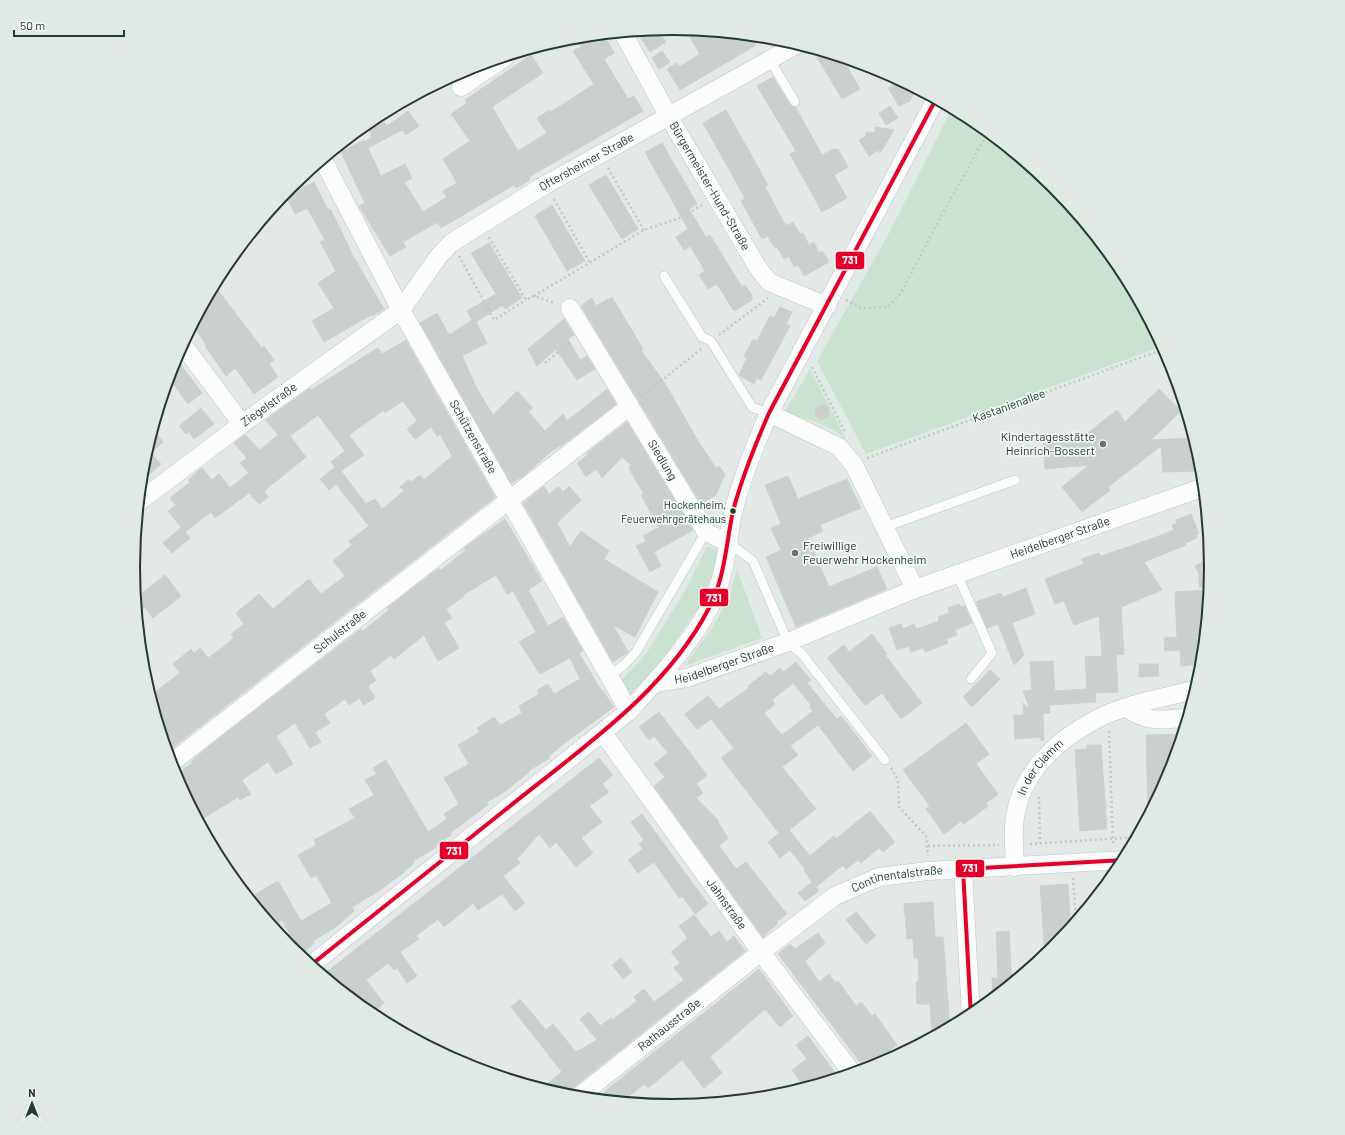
<svg xmlns="http://www.w3.org/2000/svg" width="1345" height="1135" font-family="Barlow,sans-serif">
<style>
.green{fill:#cbe2d1}
.building{fill:#cad0cd;stroke:#ccd2cf;fill-rule:evenodd}
.lines{fill:none;stroke-linecap:round;stroke-linejoin:round}
.lane-casing{stroke:#c0c6c3;stroke-width:10}
.street-casing{stroke:#c0c6c3;stroke-width:19}
.path{stroke:#c0c9c4;stroke-width:2.5;stroke-dasharray:2 3;stroke-linecap:butt}
.lane{stroke:#fbfcfb;stroke-width:9}
.street{stroke:#fbfcfb;stroke-width:18}
.bus-1-casing{stroke:#f1f8f4;stroke-width:7}
.bus-1{stroke:#e4002b;stroke-width:4}
.poi-dot{fill:#647971;stroke:#f1f8f4;stroke-width:1.5}
.bus-dot{fill:#203c32;stroke:#f1f8f4;stroke-width:1.5}
.labels{text-anchor:middle;stroke-width:3.5;stroke-linejoin:round;paint-order:stroke}
.bus-label{font-size:11px;fill:#203c32;stroke:#f1f8f4;text-anchor:end}
.street-label{font-size:12px;fill:#203c32;stroke:#f1f8f4}
.poi-label{font-size:12px;fill:#203c32;stroke:#f1f8f4;text-anchor:end}
.rim{fill:none;stroke:#203c32;stroke-width:2}
.line-badge{stroke:#f1f8f4;stroke-width:1.5}
.badge-label{font-size:11px;text-anchor:middle;font-weight:bold;fill:#fff}
</style>
<rect width="100%" height="100%" fill="#e3e9e6"/>
<path class="green" d="M952,108l20,11 82,67 67,82 42,78 -297,108 -49,-93 71,-126z
M810,369l37,72c-15,-17 -42,-22 -63,-28z
M707,546l15,5 -23,56 -34,49 -34,44 -11,-18 26,-28 36,-58z
M737,569l25,69 -78,28 26,-35 19,-33z"/>
<path class="building" d="M685,29l65,7 6,9 -76,45 -13,-21 10,-6 2,4 21,-13z
M657,30l9,12 -16,10 -13,-20z
M604,35l10,18 -10,6 24,40 6,-3 9,15 -114,66 1,3 -14,8 -2,-3 -73,43 -3,-6 -35,20 3,5 -16,9 -31,-50 6,-3 -24,-51 23,-12 1,2 7,-6 -3,-6 15,-8 3,4 21,-15 11,15 -13,9 -4,-5 -34,18 13,28 24,-12 7,14 -8,4 19,30 24,-15 -4,-6 14,-8 -14,-24 27,-18 -19,-27 16,-11 -2,-3 66,-45 12,18 -51,34 26,44 29,-18 -10,-15 13,-8 1,2 43,-28 -21,-33 8,-4 -6,-9z
M812,49l30,9 18,31 -18,10z
M662,51l8,11 -11,7 -7,-11z
M773,77l17,28 6,3 26,47 11,-6h5l10,18 -14,8 13,23 -25,14 -32,-58 6,-3 -39,-65z
M893,82l11,1 12,6 -6,12 -11,5 -11,-18 5,-3z
M890,106l8,12 -12,7 -7,-12z
M726,110l42,75 -3,2 21,39 7,-4 7,12 3,-1 6,12 5,-3 5,11 3,-2 7,11 -25,14 -6,-11 -4,2 -5,-11 -5,3 -7,-12 -2,1 -7,-12 -6,3 -21,-38 4,-3 -42,-75z
M875,127l19,3 -14,23 -2,-3 -9,6 -10,-16 7,-4v-4l9,1z
M662,143l35,61 -8,5 17,28 4,-2 32,52 3,-2 7,10v5l-18,11 -17,-27 -9,5 -9,-14 6,-4 -15,-25 -6,4 -8,-13 12,-8 -43,-77z
M606,175l32,54 -16,10 -33,-54z
M314,182l14,28 2,-1 10,19 13,28 31,53 -12,7 -1,-1 -47,27 -12,-21 22,-13 -16,-25 18,-12 -16,-29 5,-2 -18,-32 -12,6 -9,-18z
M552,205l33,56 -18,10 -32,-55z
M489,243l33,55 -17,11 -2,-4 -27,17 11,21 -25,13 15,33 16,26 24,-24 16,17 -4,4 16,19 18,-17 4,7 40,-32 9,15 -47,36 -16,10 -31,27 -11,6 -91,-160 17,-10 12,22 23,-15 -5,-9 29,-17 -25,-41z
M217,289l45,59 2,-2 10,14 -5,4 9,13 -24,17 -19,-26 -9,8 -21,-30 1,-1 -13,-20 17,-31z
M612,297l31,52 -2,1 25,35 32,56 18,27 3,-2 6,8 -9,21 -15,9 -120,-198 11,-8 4,8z
M780,307l12,5 -6,12 4,2 -29,54 -4,-2 -3,6 -15,-9 8,-17 -3,-2 9,-17 4,2 13,-25 4,2z
M564,319l10,16 -6,4 12,21 7,-4 8,13 -18,11 -21,-31 -19,17 -9,-17z
M406,340l89,157 -328,255 -17,-56 30,-23 -7,-9 18,-15 3,4 6,-5 8,10 11,-8 15,-12 -3,-4 13,-10 -8,-11 23,-19 14,15 36,-30 12,15 24,-18 -12,-15 19,-16 -3,-4 20,-15 -33,-42 -7,6 -9,-11 15,-12 -4,-5 14,-11 -27,-36 -28,21 16,21 -42,34 4,6 -9,7 -10,-11 -34,25 -4,-6 -26,20 5,6 -18,15 -9,-10 18,-15 3,3 -16,-20 8,-6 -6,-7 20,-16 -2,-2 14,-12 10,12 7,-6 11,14 19,-15 -9,-10 7,-5 -13,-15 11,-8 15,15 18,-15 -12,-15 8,-6 36,-26 1,2 67,-42 4,6zM403,401l14,20 -10,8 8,10 16,-12 6,9 3,-2 12,22 -28,24 -4,-5 -9,7 -3,-2 -8,7 4,4 -22,18 -7,-10 -9,5 -25,-33 23,-16 -15,-20 35,-25 1,3z
M176,358l26,35 -14,11 -19,-26z
M1159,389l22,22 -30,29 43,-2 3,33 -34,1 -2,-26 -53,41 2,3 -28,22 -20,-25 27,-22 -44,4 -2,-30 41,-3 33,-26 8,12z
M815 412a7 7 0 1 1 14 0a7 7 0 1 1-14 0Z
M201,408l13,16 -20,15 -5,-7 -3,2 -7,-8z
M627,422l66,108 -39,22 7,14 -11,6 -14,-26 10,-5 -3,-5 16,-9 -18,-32 3,-1 -15,-25 2,-4 -9,-8 -20,21 -6,-9 -10,8 -9,-14 11,-8 -1,-2z
M153,429l10,13 -12,11 10,11 -19,17 1,-19z
M788,476l10,23 49,-20 14,29 -41,17 3,6 -15,7 21,49 48,-20 10,22 -91,38 -30,-70 15,-7 -10,-22 10,-4 -16,-39z
M544,486l5,8 10,-7 4,5 6,-6 12,14 -24,23 13,24 11,-16 28,20 -5,8 54,33 -23,45 -22,-12 15,27 -15,10 -90,-159z
M1191,514l8,20 -3,1 1,3 -12,5 1,2 -42,17 18,28 -41,17 3,47 -8,1 2,37 -23,1 1,9 -47,3 1,8 -7,1 1,26 -3,1 -1,-4 -25,2 -1,-24h10l-1,-12 7,6 -7,-18 9,-1 -2,-28 23,-1 2,30 32,-2 -2,-32 17,-1 -3,-40 -25,9 -10,-24 -9,3 -10,-25 39,-15 -3,-5 18,-6 2,3 50,-17 23,-9 -2,-5 5,-2 -1,-3z
M505,519l37,62 -14,9 20,36 15,-9 20,34 -4,2 22,37h1l12,17 -48,35 -17,14 1,2 -22,13 1,1 -22,18 -20,12 1,3 -38,28 1,2 -15,10 1,2 -24,14 1,2 -11,10 -24,18 -27,16 2,4 -18,16 -23,14 1,3 -13,10 -19,-34 -9,7 -24,-29 29,-17 23,40 31,-18 -16,-28 -5,3 -13,-23 18,-10 -2,-5 41,-22 -6,-9 25,-14 -9,-15 12,-6 -4,-6 13,-8 42,72 19,-13 -3,-5 15,-10 -15,-26 25,-14 -11,-19 22,-13 -3,-4 17,-11 6,8 22,-12 -3,-7 20,-12 -2,-4 11,-6 6,10 26,-15 -10,-21 -30,16 -21,-32 17,-10 -23,-41 -6,3 -11,-19 -33,20 1,1 -18,13 6,9 -8,4 15,26 -21,13 -14,-26 -30,24 -3,-4 -21,16 6,9 -8,6 7,12 -12,7 -3,-7 -11,7 -4,-6 -21,15 6,9 -15,9 6,10 -11,6 -15,-25 -19,13 17,28 -17,10 -8,-12 -26,18 9,14 -11,6 -2,-3 -39,24 -24,-45 17,-13 -1,-1 17,-15 153,-118 2,2 26,-21 -2,-2 52,-40 2,2 25,-20 -2,-2z
M1209,559l1,8 2,-1v2l-2,19h-11v-14l-4,-7z
M165,575l16,21 -28,22 -8,-11 -7,6 -2,-15z
M1026,588l9,26 -23,9 12,32 -10,10 -16,-41 -11,4 -11,-26 25,-9 2,4z
M1204,590l1,26h-4l2,19 -6,1 2,28 -18,2 -1,-16 -15,1 -1,-13 13,-1 -2,-45z
M959,604l2,3 4,-1 7,17 -17,7 2,5 -11,4 2,4 -23,9 -2,-4 -12,4 -2,-6 -12,4 -8,-22 12,-4 2,5 11,-5 2,5 12,-4 11,-4 -1,-4 11,-4 -1,-5z
M872,634l15,20 -2,1 37,48 -21,16 -19,-26 -17,12 -38,-47 17,-13 5,7z
M796,662l15,18 -4,3 30,36 4,-3 31,40 -19,15 -35,-46 -28,21 8,9 -16,12 34,42 -27,21 21,26 24,-20 2,3 34,-28 25,31 -12,10 -4,-4 -18,15 -3,-3 -12,9 -3,-4 -27,22 -2,-3 5,7 -14,10 -7,-8 14,-11 -8,-12 1,-1 -15,-19 -10,8 -12,-16 11,-9 -58,-75 13,-10 -23,-29 -14,10 -12,-15 23,-18 11,13 30,-21 -1,-2 18,-14 4,4 10,-8 3,4zM793,683l18,22 -2,2 4,4 -31,24 -18,-22 11,-9 -3,-4z
M1139,664h19l1,12 -20,1z
M990,670l10,9 -28,28 -9,-10z
M659,712l48,63 -11,9 7,9 -7,5 23,23 -1,1 10,16 -9,8 17,23 10,-7 41,52 -10,7 1,2 -15,14 -109,-151 11,-9 -11,-13 14,-11 -14,-17 -5,4 -10,-13z
M966,723l23,31 -13,10 22,30 -12,9 2,3 -17,13 -8,5 -2,-3 -17,13 -18,-25 4,-3 -27,-36z
M1183,734l-6,21 -4,-1v12l-2,8 -23,42 -2,-81z
M1087,745h14l6,84 -27,2 -5,-81 12,-1z
M599,758l14,17 -11,9 7,8 -20,14 13,16 -21,16 12,15 -17,14 -20,-25 -6,6 -11,-14 -22,25 3,4 -17,13 22,27 -10,8 -13,-17 -24,16 -5,-7 -29,24 -6,-8 -22,17 3,3 -19,13 17,24 -10,7 -10,-15 -3,2 -6,-7 -22,17 18,23 -13,12 -48,-40z
M642,814l66,90 -13,10 -13,-18 -3,2 -25,-36 -16,11 -10,-13 15,-11 -4,-5 5,-4 -13,-18z
M1068,884l3,44 -17,21 -9,7 -5,-70z
M933,902l2,35h8l7,91 -18,10 -2,-34h-13l-1,-22 3,-1 -1,-23h-4l-1,-20 -6,1 -3,-35z
M856,912l20,24 -10,8 -20,-24z
M694,915l17,22 8,-6 8,11 7,-6 11,15 -175,139 -5,6 -24,-7 21,-17 -51,-65 9,-8 26,31 7,-6 23,28 21,-12 -17,-21 9,-7 11,14 11,-8 1,2 25,-19 -3,-4 10,-8 10,13 30,-22 -10,-12 6,-5 -9,-11 17,-14 -9,-12z
M1009,931l3,53 -19,15 -1,-21h6l-2,-46z
M818,933l7,10 -20,18 14,21 10,-8 7,9 2,-2 18,25 5,-4 11,14 3,-2 22,31 -7,5 5,7 -16,9 -13,4 -88,-116 12,-10 5,5z
M621,958l11,14 -9,7 -11,-14z
M759,969l34,47 -13,11 -15,-18 -55,48 12,16 -18,15 -22,-28 -34,28 -4,-4 -22,18 -23,-2 7,-6 -2,-2 25,-20z
M808,1036l31,42 -34,10 -13,-18 15,-11 -11,-14z"/>
<g class="lines">
<defs>
<path id="lane" d="M770,60l25,42
M664,276l38,61 9,4 41,66 17,6
M885,527l130,-47
M729,543l24,18 35,81 14,12 83,106
M957,574l35,79 -21,26
M609,676l15,-11 12,-13 70,-120"/>
<g id="street">
<path id="s1" d="M623,33l46,84 89,151 11,14 58,24"/>
<path d="M461,87l44,-30"/>
<path id="s2" d="M323,160l78,150 228,401"/>
<path id="s3" d="M570,308l136,224 23,11"/>
<path d="M183,345l59,79"/>
<path d="M769,413l70,34 15,18 61,124"/>
<path id="s4" d="M140,501l102,-77 159,-114 37,-53 13,-14 94,-58 253,-141"/>
<path id="s5" d="M654,683l33,-5 101,-36 127,-53 289,-102"/>
<path d="M1126,708c25,16 34,11 62,10"/>
<path id="s6" d="M603,733l158,219 92,122"/>
<path id="s7" d="M171,763l459,-357"/>
<path id="s8" d="M1015,867c0,-16 -3,-33 0,-49 6,-46 43,-79 82,-99 30,-16 67,-21 100,-30"/>
<path d="M963,869l8,148"/>
<path d="M311,965l318,-254c30,-33 70,-76 87,-117 11,-30 11,-52 17,-81 8,-34 22,-68 36,-100l167,-314"/>
<path id="s9" d="M577,1098l184,-146 74,-56 44,-19 49,-6 197,-11"/>
</g>
</defs>
<use href="#lane" class="lane-casing"/>
<use href="#street" class="street-casing"/>
<path class="path" d="M608,168l36,62
M554,199l36,64
M489,237l37,63 8,-4 21,7
M459,256l35,64 32,-20
M534,296l110,-66 36,-12 22,-13
M846,300l15,8 27,-1 13,-14 38,-73 49,-88
M719,335l49,-37
M545,363l26,-22
M812,367l33,65
M641,397l60,-48
M867,458l297,-109
M1109,731l4,115
M1181,733v7
M891,768l7,12 1,27 27,29 2,20
M1039,797l1,46
M1030,844l107,-7
M928,846l71,-1
M1073,878l3,44"/>
<use href="#lane" class="lane"/>
<use href="#street" class="street"/>
<defs>
<path id="bus-1" d="M311,965c68,-54 136,-109 204,-163 71,-57 151,-111 194,-194 16,-30 17,-64 24,-97 9,-34 22,-66 36,-98l167,-314
M971,1017l-8,-148 162,-9"/>
</defs>
<use href="#bus-1" class="bus-1-casing"/>
<use href="#bus-1" class="bus-1"/>
</g>
<g class="poi-dot">
<circle cx="1103" cy="444" r="4"/>
<circle cx="795" cy="553" r="4"/>
</g>
<circle class="bus-dot" cx="733" cy="511" r="3.5"/>
<g class="labels">
<g class="bus-label">
<text x="726" y="509">Hockenheim,<tspan x="726" dy="14">Feuerwehrgerätehaus</tspan></text>
</g>
<g class="street-label">
<text dy="4" stroke="none"><textPath href="#s4" startOffset="565">Oftersheimer Straße</textPath></text>
<text dy="4" stroke="none"><textPath href="#s1" startOffset="176">Bürgermeister-Hund-Straße</textPath></text>
<text dy="4" stroke="none"><textPath href="#s4" startOffset="161">Ziegelstraße</textPath></text>
<text transform="translate(1009 406) rotate(-20)" y="4">Kastanienallee</text>
<text dy="4" stroke="none"><textPath href="#s2" startOffset="315">Schützenstraße</textPath></text>
<text dy="4" stroke="none"><textPath href="#s3" startOffset="178">Siedlung</textPath></text>
<text dy="4" stroke="none"><textPath href="#s5" startOffset="432">Heidelberger Straße</textPath></text>
<text dy="4" stroke="none"><textPath href="#s7" startOffset="214">Schulstraße</textPath></text>
<text dy="4" stroke="none"><textPath href="#s5" startOffset="73">Heidelberger Straße</textPath></text>
<text dy="4" stroke="none"><textPath href="#s8" startOffset="107">In der Clamm</textPath></text>
<text dy="4" stroke="none"><textPath href="#s9" startOffset="393">Continentalstraße</textPath></text>
<text dy="4" stroke="none"><textPath href="#s6" startOffset="211">Jahnstraße</textPath></text>
<text dy="4" stroke="none"><textPath href="#s9" startOffset="118">Rathausstraße</textPath></text>
</g>
<g class="poi-label">
<text x="1095" y="441">Kindertagesstätte<tspan x="1095" dy="14">Heinrich-Bossert</tspan></text>
<text x="803" y="550" text-anchor="start">Freiwillige<tspan x="803" dy="14">Feuerwehr Hockenheim</tspan></text>
</g>
</g>
<path d="M0 0H1345V1135H0ZM140 567a532 532 0 1 1 1064 0a532 532 0 1 1-1064 0Z" fill="#e0e9e4" fill-rule="evenodd"/>
<path class="rim" d="M140 567a532 532 0 1 1 1064 0a532 532 0 1 1-1064 0Z"/>
<g class="line-badge">
<rect x="835" y="251" width="30" height="19" rx="4" fill="#e4002b"/>
<rect x="699" y="588" width="30" height="19" rx="4" fill="#e4002b"/>
<rect x="439" y="841" width="30" height="19" rx="4" fill="#e4002b"/>
<rect x="955" y="859" width="30" height="19" rx="4" fill="#e4002b"/>
</g>
<g class="badge-label">
<text x="850" y="264">731</text>
<text x="714" y="602">731</text>
<text x="454" y="855">731</text>
<text x="970" y="872">731</text>
</g>
<g transform="translate(32 1103)" stroke="#f1f8f4" stroke-width="3" paint-order="stroke">
<path d="M0-3L7 15L0 10L-7 15Z" fill="#203c32"/>
<text y="-6" font-size="11" font-weight="bold" text-anchor="middle" fill="#203c32">N</text>
</g>
<path d="M14 30v6h110v-6" fill="none" stroke="#203c32" stroke-width="2"/>
<text x="20" y="30" font-size="12" fill="#203c32" stroke="#f1f8f4" stroke-width="3" paint-order="stroke">50 m</text>
</svg>
